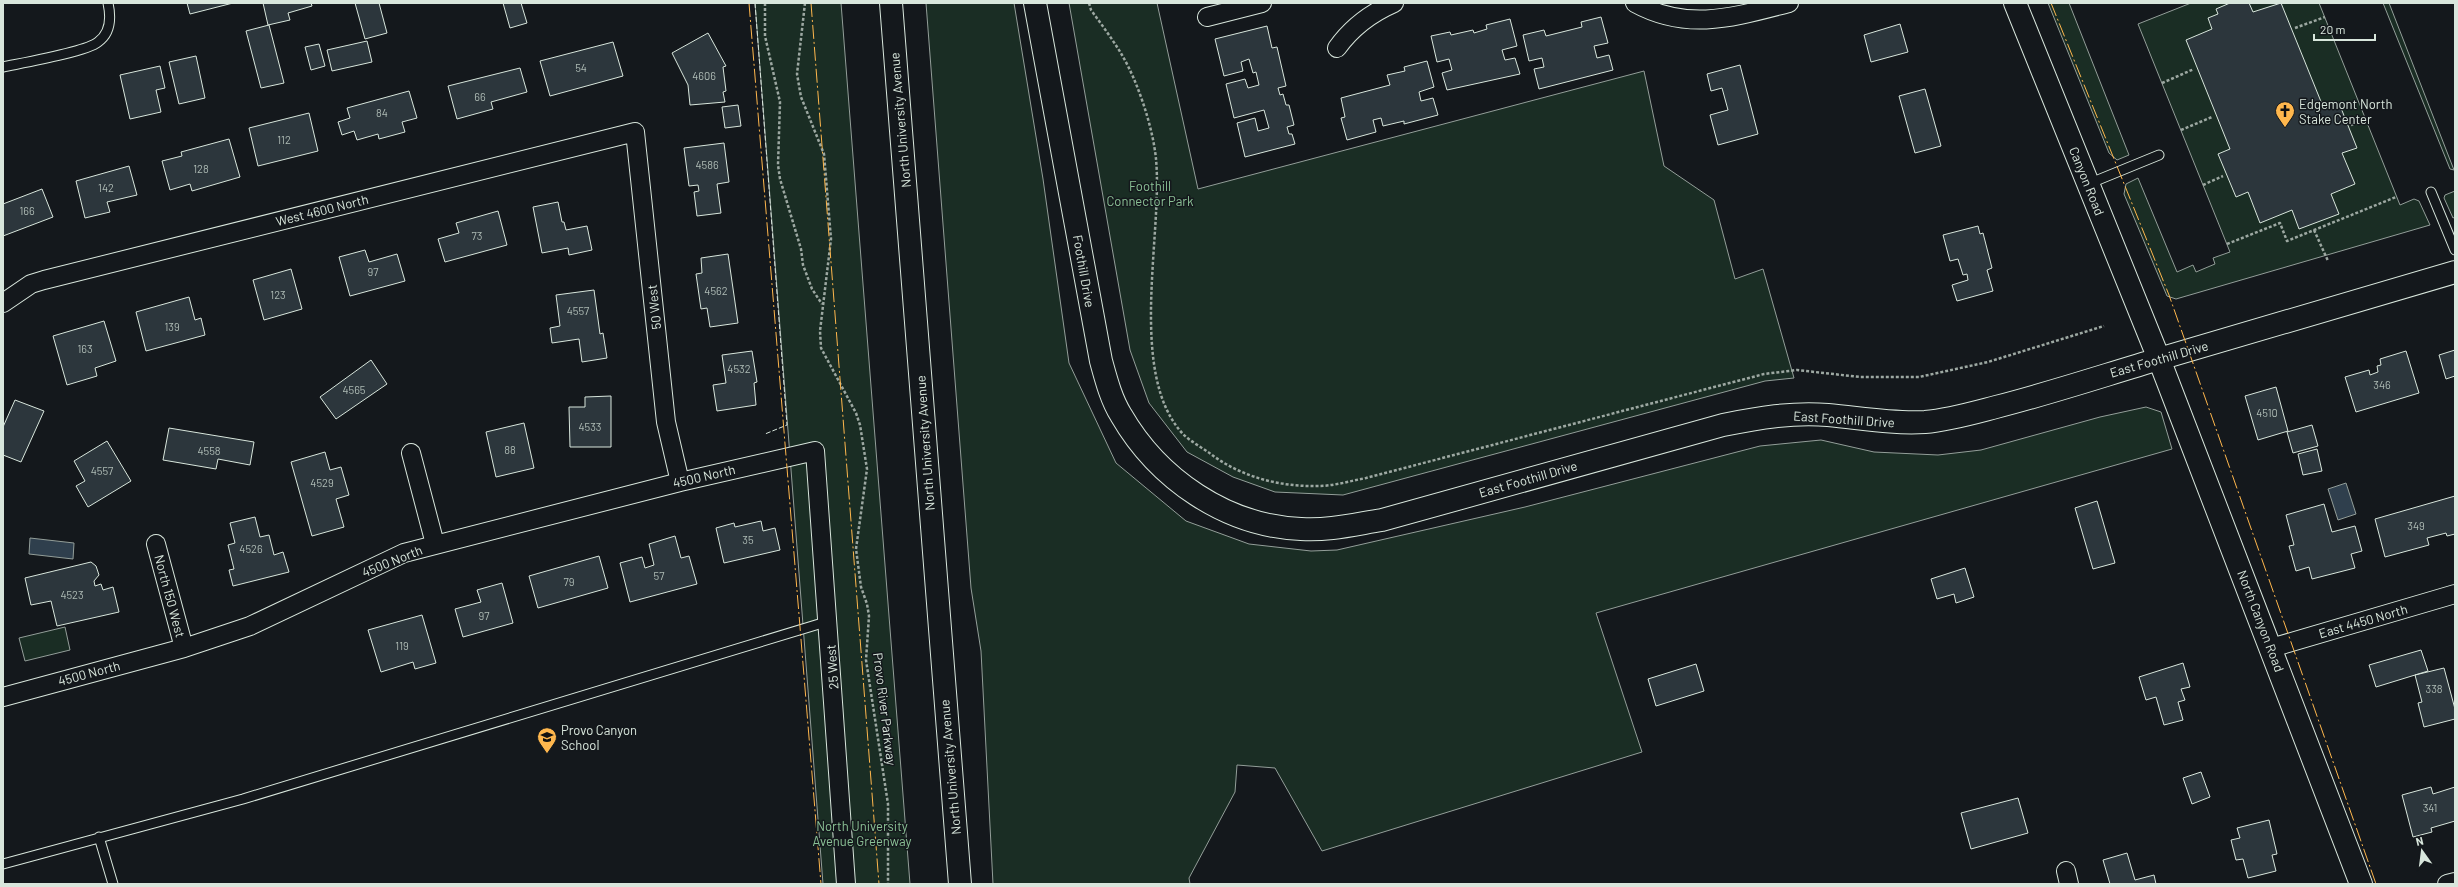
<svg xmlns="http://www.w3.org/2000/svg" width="2458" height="887" font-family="Barlow,sans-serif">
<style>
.green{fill:#1a2d24;stroke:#939e99}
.water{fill:#2f3f4d;stroke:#939e99}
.building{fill:#2c363c;stroke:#d8e6dc}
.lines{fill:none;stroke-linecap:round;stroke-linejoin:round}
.service-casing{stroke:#d8e6dc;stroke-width:11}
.minor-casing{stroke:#d8e6dc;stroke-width:20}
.tertiary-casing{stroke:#d8e6dc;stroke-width:24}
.secondary-casing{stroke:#d8e6dc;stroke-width:24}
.trunk-casing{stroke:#d8e6dc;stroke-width:24}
.path{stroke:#9da8a2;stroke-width:2.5;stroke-dasharray:3 2;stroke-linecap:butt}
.service{stroke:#14181c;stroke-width:9}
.minor{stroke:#14181c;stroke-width:18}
.tertiary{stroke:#14181c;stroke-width:22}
.secondary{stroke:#14181c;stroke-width:22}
.trunk{stroke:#14181c;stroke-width:22}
.fence{stroke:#d8e6dc;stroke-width:1;stroke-dasharray:5 2;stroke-linecap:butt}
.power{stroke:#ffb74d;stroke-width:1;stroke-dasharray:14 3 2 3;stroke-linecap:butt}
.labels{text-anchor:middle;stroke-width:3;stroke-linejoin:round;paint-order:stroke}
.number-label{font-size:11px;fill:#adbab4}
.poi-label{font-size:13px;fill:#d8e6dc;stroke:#14181c;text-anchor:start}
.street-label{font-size:13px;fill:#d8e6dc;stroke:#14181c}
.park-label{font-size:13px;fill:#8ac095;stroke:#14181c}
</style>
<rect width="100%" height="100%" fill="#14181c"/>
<path class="green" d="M755,3h86l69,881h-87z
M926,3h88l29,176 26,184 47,100 70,58 63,23 62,7 26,-1 188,-43 235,-61 61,-6 53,12 64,3 43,-5 119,-33 46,-10 15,5 11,37 -576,164 46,139 -320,99 -47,-83 -38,-3 -2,27 -46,86 1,6h-197l-12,-233 -10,-63z
M1069,3h88l41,186 446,-118 20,95 50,34 21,79 28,-10 31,109 -29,3 -422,114 -68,-3 -42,-15 -46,-25 -38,-49 -19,-53z
M2048,3h21l60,152 -12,5 -8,-7z
M2191,3h128l81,202 14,-6 5,2 11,24 -254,74 -9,-3 -43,-102 2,-10 12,-6 39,94 16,-7 3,7 19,-8 -2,-6 17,-6 -92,-228z
M2383,3h6l65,167 -4,-1z
M2455,191v26l-2,1 -9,-20 1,-3z
M65,627l5,23 -45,11 -6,-23z"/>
<path class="water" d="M2346,483l10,31 -18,6 -10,-31z
M30,538l44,5 -1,16 -44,-5z"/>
<path class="building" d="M187,3h46l-43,11z
M263,3h48l1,3 -24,7 2,7 -22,5z
M355,3h24l8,30 -22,6z
M503,3h18l6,20 -17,5z
M2230,3h19l4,9 28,-9 43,106 15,-6 18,45 -15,5 13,31 -24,10 8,20 -40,15 -7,-19 -32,13 -12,-31 -12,5 -18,-43 12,-5 -44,-109 26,-11 -4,-11 10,-4 -2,-5z
M1601,17l7,26 -14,3 3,12 12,-3 4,15 -74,19 -5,-20 10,-2 -2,-9 -13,3 -6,-26 21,-5 2,6 36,-9 -1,-5z
M1510,19l7,27 -15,4 3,10 10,-2 5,16 -73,16 -5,-17 10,-3 -3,-11 -12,3 -6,-26 19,-4 1,3 22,-5 1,3 13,-4 -1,-4z
M1900,24l8,28 -37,10 -7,-27z
M269,25l15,58 -23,5 -15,-57z
M1267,26l5,22 5,-1 9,39 -8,2 2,7 3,-1 3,11h3l5,20 -7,2 2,7h3l3,10 -50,13 -8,-34 18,-5 3,13 11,-3 -5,-18 -30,8 -8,-34 19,-5 3,9 11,-3 -3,-13 -3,1 -4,-14 -8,3 2,9 -19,5 -9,-37z
M708,33l18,33 -3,1 3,24 -3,1 2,10 -35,3 -2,-20 -16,-32z
M367,41l5,21 -40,9 -5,-21z
M613,42l10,34 -73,20 -10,-35z
M319,44l6,22 -14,4 -6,-23z
M196,56l9,42 -26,6 -10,-42z
M1427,61l7,26 -15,5 2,9 12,-3 5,17 -34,9v-3l-21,5 -2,-8 -8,2 3,12 -29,8 -6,-22 4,-1 -4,-19 49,-13 -3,-10 18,-4 -1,-4z
M1740,65l18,69 -40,11 -8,-30 18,-5 -6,-22 -11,3 -4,-17z
M160,66l5,22 -9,2 5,22 -31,7 -10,-44z
M520,68l7,24 -36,10 2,7 -36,10 -9,-33z
M1925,89l16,57 -26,7 -16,-57z
M409,91l8,27 -15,4 3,10 -26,7 -1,-5 -21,6 -3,-9 -12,4 -4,-13 12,-4 -3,-10z
M738,105l3,21 -16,2 -3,-21z
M309,113l9,38 -60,15 -9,-38z
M229,139l11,38 -48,14 -2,-7 -20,6 -8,-29 20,-5 -1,-4z
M724,143l5,39 -12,2 4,29 -24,3 -3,-24 5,-1 -1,-6 -9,1 -5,-38z
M129,166l8,29 -30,7 3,10 -25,6 -9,-37z
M42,189l11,28 -50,19v-32z
M558,202l4,20h2l2,8 21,-4 5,24 -23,5 -1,-7 -26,5 -9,-46z
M498,211l9,34 -62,17 -7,-23 21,-6 -3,-10z
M1978,226l2,8 3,-1 9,35 -5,2 6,21 -36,10 -5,-16 16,-5 -1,-6 -4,1 -5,-16 -8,2 -7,-26z
M365,250l4,12 28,-8 8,27 -55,15 -11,-39z
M728,254l10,69 -28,4 -3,-19 -6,1 -5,-35 6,-1 -1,-15z
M291,269l11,40 -38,11 -11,-40z
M594,290l6,44 3,-1 4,25 -25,4 -3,-23 -27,4 -2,-15 10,-2 -4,-31z
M189,297l6,23 6,-2 4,17 -59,16 -10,-39z
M104,321l12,40 -21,7 2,8 -30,9 -14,-49z
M2455,350v26l-9,3 -7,-24z
M752,351l5,31 -3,1 2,22 -39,6 -4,-26 13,-2 -4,-28z
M2406,351l13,42 -63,19 -11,-35 24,-7 1,5 8,-3 -1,-6 4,-1 -1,-6z
M371,360l16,24 -51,35 -16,-22z
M2276,387l12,44 -30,9 -13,-44z
M611,396v51h-41l-1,-40h16v-10z
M15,400l29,11 -23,51 -18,-7v-28z
M524,423l10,45 -38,9 -10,-45z
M2312,425l6,21 -25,7 -6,-21z
M169,428l85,14 -4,23 -32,-6 -2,10 -53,-9z
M107,441l24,40 -43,26 -12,-21 9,-5 -11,-20z
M2317,449l5,22 -19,4 -5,-21z
M325,452l5,18 11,-3 8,28 -13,4 8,28 -32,9 -21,-74z
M2455,496v38l-8,2 -1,-3 -19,5 2,7 -44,12 -10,-38z
M2097,501l18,62 -22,6 -18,-61z
M2324,504l8,28 23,-6 7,25 -11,3 4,14 -43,11 -3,-12 -13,4 -7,-25 5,-1 -8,-30z
M255,517l5,20 9,-2 5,20 9,-3 6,20 -56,14 -4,-16 5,-1 -6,-24 7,-2 -5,-20z
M761,521l2,10 12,-3 5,22 -56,13 -8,-35 18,-5 1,4z
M675,536l6,22 8,-2 8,28 -67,18 -10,-39 22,-6 3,11 9,-3 -5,-21z
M599,556l9,32 -70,20 -9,-32z
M91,562l5,4 3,9 -5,6 1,5 6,-2 2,6 10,-3 6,25 -62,14 -6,-25 -20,4 -6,-27z
M1965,568l9,29 -18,6 -2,-9 -17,5 -6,-20z
M502,583l11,40 -50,14 -8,-28 26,-7 -4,-12z
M422,615l14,48 -21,6 -2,-7 -32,10 -13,-42z
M2421,650l7,21 -52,16 -7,-22z
M2183,663l7,24 -9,2 4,11 -7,2 5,18 -19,5 -8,-28 -10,3 -7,-23z
M1696,664l8,27 -48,15 -8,-27z
M2444,668l11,41v10l-31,8 -6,-24 4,-1 -7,-27z
M2201,772l9,25 -18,7 -9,-26z
M2431,787l2,7 22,-7v34l-24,7 1,4 -19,5 -11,-42z
M2018,798l10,35 -57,16 -10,-36z
M2269,820l8,34 -5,1 4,16 -28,7 -5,-19 -7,1 -5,-20 9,-2 -3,-10z
M2127,853l8,27 19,-5 2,9h-46l-7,-24z"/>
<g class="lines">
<defs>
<path id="service" d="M3,67c19,-4 83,-15 95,-25 13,-9 13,-25 10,-39
M2088,184l71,-29
M2431,192l24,58
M99,837l14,47
M3,864l240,-65 586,-178"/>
<path id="minor" d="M1635,3c53,29 99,14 154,0
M1207,17l55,-14
M1337,48c15,-21 34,-35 57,-45
M3,303l28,-19 13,-4 591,-148 31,290 14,60
M411,453l24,91
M156,544l28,104
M2271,648l184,-54
M3,697l181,-49 66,-22 154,-73 276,-71 135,-31 31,433
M2066,871l3,13
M2447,884l8,-2"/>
<path id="tertiary" d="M2159,359l296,-87"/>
<path id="secondary" d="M1035,3l66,358c5,18 10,38 20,54 37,64 105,111 180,114 27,2 55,-5 81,-9l341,-95c35,-7 69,-13 105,-10 33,3 64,9 97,7 24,-2 48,-9 71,-15 55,-14 109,-32 163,-48
M2015,3l144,356 202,525"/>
<path id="trunk" d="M891,3l69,881"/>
</defs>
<use href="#service" class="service-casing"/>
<use href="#minor" class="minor-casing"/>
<use href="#tertiary" class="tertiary-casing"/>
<use href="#secondary" class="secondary-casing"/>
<use href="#trunk" class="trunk-casing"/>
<path class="path" d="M765,3v33l15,66 -2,63 2,14 21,70 2,16 9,24 10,15
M805,3l-8,71 4,23 23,57 7,85 -11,92 1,17 35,65 4,12 7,44 -11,80 5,38 6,17 2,12 -3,44 22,144v80
M1089,3l2,7c11,15 22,30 31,45 16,27 31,73 34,104 7,76 -29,215 27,275 8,8 20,14 29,21 30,22 68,32 106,31 16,0 32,-5 48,-8l398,-104 33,-4 63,7h59l69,-15 116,-36
M2295,28l30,-11
M2162,83l32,-14
M2351,125l15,-6
M2181,130l31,-13
M2203,185l20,-9
M2314,230l14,31
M2227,244l53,-21 7,18 109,-44"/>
<use href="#service" class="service"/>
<use href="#minor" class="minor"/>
<use href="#tertiary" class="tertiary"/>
<use href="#secondary" class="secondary"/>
<use href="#trunk" class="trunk"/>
<path class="fence" d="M755,3l32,422 -22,9"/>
<path class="power" d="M749,3l72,881
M811,3l68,881
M2051,3l118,292 207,589"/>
</g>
<defs>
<symbol id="church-pin" viewBox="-11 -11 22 30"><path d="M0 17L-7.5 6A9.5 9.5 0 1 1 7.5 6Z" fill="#ffb74d" stroke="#14181c"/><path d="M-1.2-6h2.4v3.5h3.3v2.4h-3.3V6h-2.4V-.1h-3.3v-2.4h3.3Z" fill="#111"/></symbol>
<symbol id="school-pin" viewBox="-11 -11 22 30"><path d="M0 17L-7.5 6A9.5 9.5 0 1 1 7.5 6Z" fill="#ffb74d" stroke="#14181c"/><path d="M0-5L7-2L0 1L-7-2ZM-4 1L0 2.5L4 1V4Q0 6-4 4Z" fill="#111"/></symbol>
</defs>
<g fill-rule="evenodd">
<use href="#church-pin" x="2274" y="100" width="22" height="30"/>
<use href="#school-pin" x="536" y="726" width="22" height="30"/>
</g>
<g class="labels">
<g class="number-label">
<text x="581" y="72">54</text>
<text x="704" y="80">4606</text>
<text x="480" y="101">66</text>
<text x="382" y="117">84</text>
<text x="284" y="144">112</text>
<text x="707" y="169">4586</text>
<text x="201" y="173">128</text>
<text x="106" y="192">142</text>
<text x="27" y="215">166</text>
<text x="477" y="240">73</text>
<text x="373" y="276">97</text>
<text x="716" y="295">4562</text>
<text x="278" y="299">123</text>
<text x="578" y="315">4557</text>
<text x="172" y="331">139</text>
<text x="85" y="353">163</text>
<text x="739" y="373">4532</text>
<text x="2382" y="389">346</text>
<text x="354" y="394">4565</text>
<text x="2267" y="417">4510</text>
<text x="590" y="431">4533</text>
<text x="510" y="454">88</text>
<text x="209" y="455">4558</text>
<text x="102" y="475">4557</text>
<text x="322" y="487">4529</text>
<text x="2416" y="530">349</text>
<text x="748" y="544">35</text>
<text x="251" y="553">4526</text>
<text x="659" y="580">57</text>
<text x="569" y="586">79</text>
<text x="72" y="599">4523</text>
<text x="484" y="620">97</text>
<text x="402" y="650">119</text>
<text x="2434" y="693">338</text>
<text x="2430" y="812">341</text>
</g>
<g class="poi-label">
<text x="2299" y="109">Edgemont North<tspan x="2299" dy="15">Stake Center</tspan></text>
<text x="561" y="735">Provo Canyon<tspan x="561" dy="15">School</tspan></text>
</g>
<g class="street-label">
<text transform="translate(900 120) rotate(-95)" y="5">North University Avenue</text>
<text transform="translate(2087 181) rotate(68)" y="5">Canyon Road</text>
<text transform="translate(322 210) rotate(-14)" y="5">West 4600 North</text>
<text transform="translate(1084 271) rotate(80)" y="5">Foothill Drive</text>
<text transform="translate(654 307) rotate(-96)" y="5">50 West</text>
<text transform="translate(2159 359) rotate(-16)" y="5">East Foothill Drive</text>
<text transform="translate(1844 419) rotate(4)" y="5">East Foothill Drive</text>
<text transform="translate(925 443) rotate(-94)" y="5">North University Avenue</text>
<text transform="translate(704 476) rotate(-13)" y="5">4500 North</text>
<text transform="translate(1528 479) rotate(-16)" y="5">East Foothill Drive</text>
<text transform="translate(392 561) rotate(-22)" y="5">4500 North</text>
<text transform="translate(170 596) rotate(75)" y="5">North 150 West</text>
<text transform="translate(2261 621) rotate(69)" y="5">North Canyon Road</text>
<text transform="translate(2363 621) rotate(-16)" y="5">East 4450 North</text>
<text transform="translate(832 667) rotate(-94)" y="5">25 West</text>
<text transform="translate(89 673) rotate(-15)" y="5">4500 North</text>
<text transform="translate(885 709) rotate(83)" y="5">Provo River Parkway</text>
<text transform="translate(950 767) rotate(-95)" y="5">North University Avenue</text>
</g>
<g class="park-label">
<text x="1150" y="191">Foothill<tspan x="1150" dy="15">Connector Park</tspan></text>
<text x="862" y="831">North University<tspan x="862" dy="15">Avenue Greenway</tspan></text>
</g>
</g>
<rect width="2458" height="887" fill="none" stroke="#d8e6dc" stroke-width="8"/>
<g transform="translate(2422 851) rotate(346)" stroke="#14181c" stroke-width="3" paint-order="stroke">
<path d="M0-3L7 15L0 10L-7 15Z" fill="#d8e6dc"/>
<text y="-6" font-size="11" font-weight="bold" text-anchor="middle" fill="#d8e6dc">N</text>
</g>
<path d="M2314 34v6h61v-6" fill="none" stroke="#d8e6dc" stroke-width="2"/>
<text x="2320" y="34" font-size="12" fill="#d8e6dc" stroke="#14181c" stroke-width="3" paint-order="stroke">20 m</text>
</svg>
